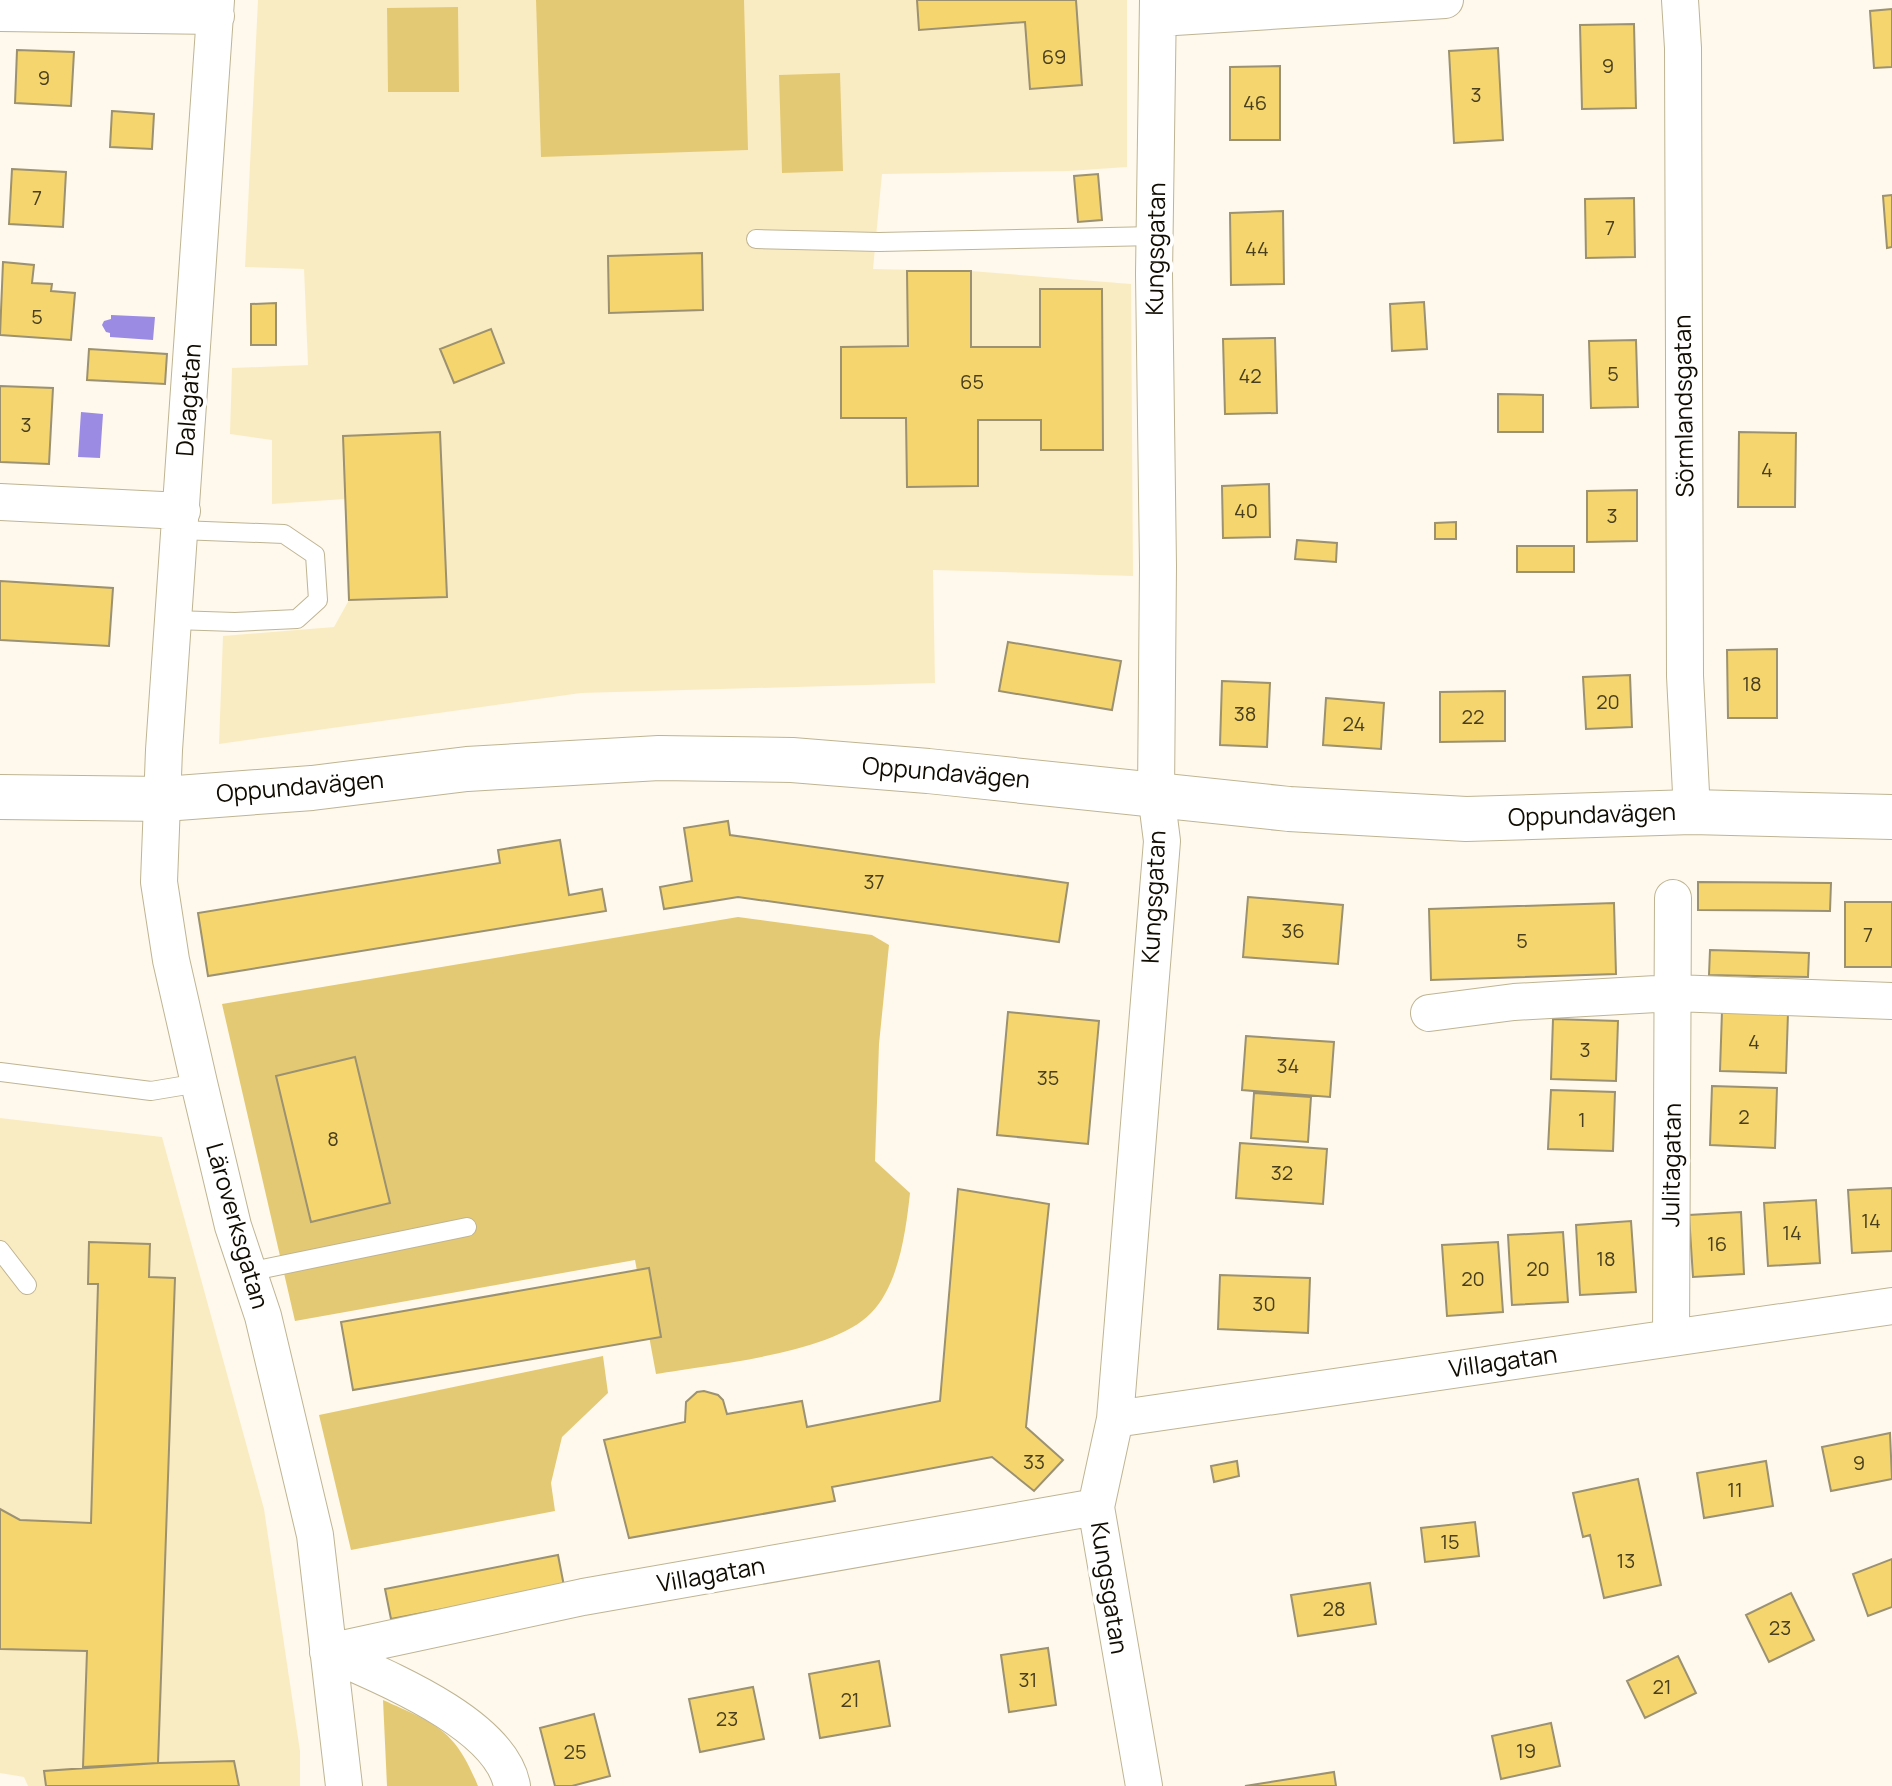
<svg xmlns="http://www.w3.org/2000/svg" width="1892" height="1786" font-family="Manrope,sans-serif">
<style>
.built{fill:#faecc2}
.green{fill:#e4c974}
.water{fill:#9b8be3}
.building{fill:#f5d56e;stroke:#9c9171;stroke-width:2}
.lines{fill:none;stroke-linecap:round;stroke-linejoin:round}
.lane-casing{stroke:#bfb493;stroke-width:20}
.street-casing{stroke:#bfb493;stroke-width:38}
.secondary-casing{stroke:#bfb493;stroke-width:46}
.lane{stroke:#fff;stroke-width:18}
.street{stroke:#fff;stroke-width:36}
.secondary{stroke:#fff;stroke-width:44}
.labels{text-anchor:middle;stroke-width:8;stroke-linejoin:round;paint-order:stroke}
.number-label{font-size:20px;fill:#493e1d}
.street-label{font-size:24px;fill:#100c02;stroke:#fff}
</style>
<rect width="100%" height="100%" fill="#fef9ec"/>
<path class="built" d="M258,0h869v167l-58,4 -187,3 -9,95 98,2 160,13 2,292 -200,-6 2,113 -354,10 -362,51 4,-108 111,-9 15,-27 -4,-101 -73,5v-64l-42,-6 2,-66 76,-3 -4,-96 -59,-2z
M0,1118l162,19 102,372 36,242v35h-272l-4,-9 -24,-4z"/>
<path class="green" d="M536,0h208l4,150 -207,7z
M458,7l1,85h-71l-1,-84z
M840,73l3,98 -61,2 -3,-98z
M738,917l134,18 17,10 -10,99 -4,117 35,32c-4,37 -11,92 -39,120 -39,41 -158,51 -215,61l-21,-114 -340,61 -73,-317z
M603,1356l5,37 -46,44 -11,46 4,28 -204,39 -32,-135z
M383,1700c53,24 72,29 95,86h-91z"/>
<path class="water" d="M111,315l44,2 -2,23 -43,-3v-4l-4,-1 -4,-7 2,-4 7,-2z
M81,412l22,2 -3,44 -22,-1z"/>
<path class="building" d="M917,0h159l6,85 -52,4 -5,-67 -106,8z
M1892,9v58l-18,1 -4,-57z
M1634,24l2,84 -54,1 -2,-84z
M1498,48l5,92 -49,3 -5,-92z
M17,50l57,2 -3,54 -56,-3z
M1280,66v74h-50v-73z
M112,111l42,3 -2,35 -42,-2z
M12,169l54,3 -3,55 -54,-3z
M1098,174l4,46 -24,2 -4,-46z
M1892,195v52l-5,1 -4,-52z
M1634,198l1,59 -49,1 -1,-59z
M1283,211l1,73 -53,1 -1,-72z
M702,253l1,57 -94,3 -1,-57z
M3,262l31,3 -2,18 20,1 -1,7 24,2 -4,47 -71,-5z
M907,271h64v76h69v-58h62l1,161h-62v-30h-63v66l-71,1 -1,-69h-65v-71l67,-1z
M1424,302l3,47 -35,2 -2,-47z
M276,303v42h-25v-41z
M491,329l13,34 -50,20 -14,-34z
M1275,338l2,75 -52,1 -2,-75z
M1636,340l2,67 -47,1 -2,-67z
M89,349l78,5 -2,30 -78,-4z
M0,386l53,2 -4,76 -49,-2z
M1498,394l45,1v37h-45z
M440,432l7,165 -98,3 -6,-164z
M1739,432l57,1 -1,74h-57z
M1269,484l1,53 -47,1 -1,-52z
M1637,490v51l-50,1v-51z
M1456,522v17h-21v-16z
M1297,540l40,3 -1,19 -41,-3z
M1517,546h57v26h-57z
M0,581l113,7 -4,58 -109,-6z
M1008,642l113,19 -9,49 -113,-19z
M1777,649v69h-49l-1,-68z
M1630,675l2,52 -46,2 -3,-52z
M1222,681l48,2 -3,64 -47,-2z
M1505,691v50l-65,1v-50z
M1326,698l58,5 -3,46 -58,-4z
M728,821l2,14 338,48 -9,59 -321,-45 -74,12 -4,-22 32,-6 -8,-53z
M560,840l9,55 33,-6 4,22 -398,65 -10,-63 302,-50 -2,-13z
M1698,882l133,1 -1,28 -132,-1z
M1248,897l95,8 -5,59 -95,-7z
M1845,902h47v65h-47z
M1614,903l2,71 -185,6 -2,-71z
M1710,950l99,3 -1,24 -99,-2z
M1722,1011l66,2 -2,60 -66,-2z
M1008,1012l91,9 -11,123 -91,-9z
M1553,1019l65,2 -2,60 -65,-2z
M1246,1036l88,6 -4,55 -88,-7z
M355,1057l35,146 -79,19 -35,-146z
M1712,1086l65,2 -2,60 -65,-3z
M1551,1090l64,2 -2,59 -65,-2z
M1254,1093l57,4 -3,45 -57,-4z
M1240,1143l87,6 -4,55 -87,-6z
M1892,1188v63l-40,2 -4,-63z
M958,1189l91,15 -23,223 37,33 -29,31 -42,-34 -160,30 3,14 -206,37 -25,-98 81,-18 1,-20 11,-10 7,-1 14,4 5,5 4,14 75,-13 5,26 133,-26z
M1816,1200l4,63 -52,3 -4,-63z
M1741,1212l3,62 -51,3 -4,-62z
M1631,1221l5,71 -56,3 -4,-70z
M1563,1232l5,70 -56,3 -4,-70z
M89,1242l61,2 -1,33 26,1 -17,485 -75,4 4,-116 -87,-2v-140l20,11 71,3 7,-239h-10z
M1498,1242l5,70 -56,4 -5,-71z
M649,1268l12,69 -308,53 -12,-68z
M1220,1275l90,3 -2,55 -90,-4z
M1890,1433l2,46 -61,12 -9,-44z
M1237,1461l2,15 -25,6 -3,-16z
M1766,1461l7,45 -69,12 -7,-45z
M1638,1479l23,106 -57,13 -14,-63 -7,2 -10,-44z
M1475,1522l4,34 -54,6 -4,-34z
M558,1555l6,31 -173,33 -6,-30z
M1892,1559v48l-24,9 -15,-42z
M1370,1583l6,41 -78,12 -7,-41z
M1791,1593l23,47 -45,22 -23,-47z
M1048,1648l8,57 -47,7 -8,-57z
M1678,1656l18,37 -51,25 -18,-37z
M879,1661l11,65 -70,12 -11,-64z
M753,1687l11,52 -64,13 -11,-53z
M594,1714l16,62 -38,10h-17l-15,-58z
M1551,1723l9,43 -59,13 -9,-43z
M234,1761l5,25h-193l-2,-15 114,-8z
M1334,1772l2,14h-91z"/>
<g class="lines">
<defs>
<path id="lane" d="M756,239l123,3 276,-6
M174,620l61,2 62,-3 21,-19 -3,-45 -31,-21 -104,-4
M0,1072l151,19 48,-8
M0,1250l27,35
M248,1272l219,-45"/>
<path id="street" d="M216,0l-52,750 -5,132 12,78 28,123 34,143 30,90 52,219 29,251
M1680,0l3,48 2,628 7,136
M0,13l216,3
M1159,18l286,-18
M0,502l182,9
M1429,1013l85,-11 160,-9 218,8
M1671,1338l2,-440
M1115,1419l777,-113
M328,1652l255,-55 513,-90
M328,1652c53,24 173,71 184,134
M1144,1786l-48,-279 19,-88 47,-578 -6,-47 2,-228 -4,-292 4,-274"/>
<path id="secondary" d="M0,797l164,2 148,-11 155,-19 192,-11 133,2 136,11 361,38 177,10 226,-7 200,5"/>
</defs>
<use href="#lane" class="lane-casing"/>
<use href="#street" class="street-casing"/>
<use href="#secondary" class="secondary-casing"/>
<use href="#lane" class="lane"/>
<use href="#street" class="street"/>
<use href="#secondary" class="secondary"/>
</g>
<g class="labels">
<g class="number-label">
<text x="1054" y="64">69</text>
<text x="1608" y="73">9</text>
<text x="44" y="85">9</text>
<text x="1476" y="102">3</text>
<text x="1255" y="110">46</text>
<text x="37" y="205">7</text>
<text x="1610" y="235">7</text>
<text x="1257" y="256">44</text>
<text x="37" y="324">5</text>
<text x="1613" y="381">5</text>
<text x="1250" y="383">42</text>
<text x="972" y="389">65</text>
<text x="26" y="432">3</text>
<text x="1767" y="477">4</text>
<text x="1246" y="518">40</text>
<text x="1612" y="523">3</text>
<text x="1752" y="691">18</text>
<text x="1608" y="709">20</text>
<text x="1245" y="721">38</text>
<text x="1473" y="724">22</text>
<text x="1354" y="731">24</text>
<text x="874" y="889">37</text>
<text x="1293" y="938">36</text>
<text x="1868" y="942">7</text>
<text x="1522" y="948">5</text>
<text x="1754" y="1049">4</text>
<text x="1585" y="1057">3</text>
<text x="1288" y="1073">34</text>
<text x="1048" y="1085">35</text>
<text x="1744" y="1124">2</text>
<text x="1582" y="1127">1</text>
<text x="333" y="1146">8</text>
<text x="1282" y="1180">32</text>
<text x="1871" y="1228">14</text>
<text x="1792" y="1240">14</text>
<text x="1717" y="1251">16</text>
<text x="1606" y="1266">18</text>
<text x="1538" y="1276">20</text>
<text x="1473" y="1286">20</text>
<text x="1264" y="1311">30</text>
<text x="1034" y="1469">33</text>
<text x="1859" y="1470">9</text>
<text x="1735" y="1497">11</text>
<text x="1450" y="1549">15</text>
<text x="1626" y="1568">13</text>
<text x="1334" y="1616">28</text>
<text x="1780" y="1635">23</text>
<text x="1028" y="1687">31</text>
<text x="1662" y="1694">21</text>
<text x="850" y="1707">21</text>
<text x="727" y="1726">23</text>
<text x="1526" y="1758">19</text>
<text x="575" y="1759">25</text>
</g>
<g class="street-label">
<text transform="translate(1156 249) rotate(-89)" y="8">Kungsgatan</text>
<text transform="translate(189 400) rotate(-86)" y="8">Dalagatan</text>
<text transform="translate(1684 406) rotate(-91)" y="8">Sörmlandsgatan</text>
<text transform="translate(946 773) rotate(5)" y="8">Oppundavägen</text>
<text transform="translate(300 787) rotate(-5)" y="8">Oppundavägen</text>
<text transform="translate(1592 815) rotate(-2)" y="8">Oppundavägen</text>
<text transform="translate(1154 897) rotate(-87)" y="8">Kungsgatan</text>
<text transform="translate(1672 1165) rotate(-89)" y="8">Julitagatan</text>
<text transform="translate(237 1226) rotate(74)" y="8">Läroverksgatan</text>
<text transform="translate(1503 1362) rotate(-8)" y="8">Villagatan</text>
<text transform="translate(711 1575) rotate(-10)" y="8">Villagatan</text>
<text transform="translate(1109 1588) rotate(81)" y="8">Kungsgatan</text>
</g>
</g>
</svg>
